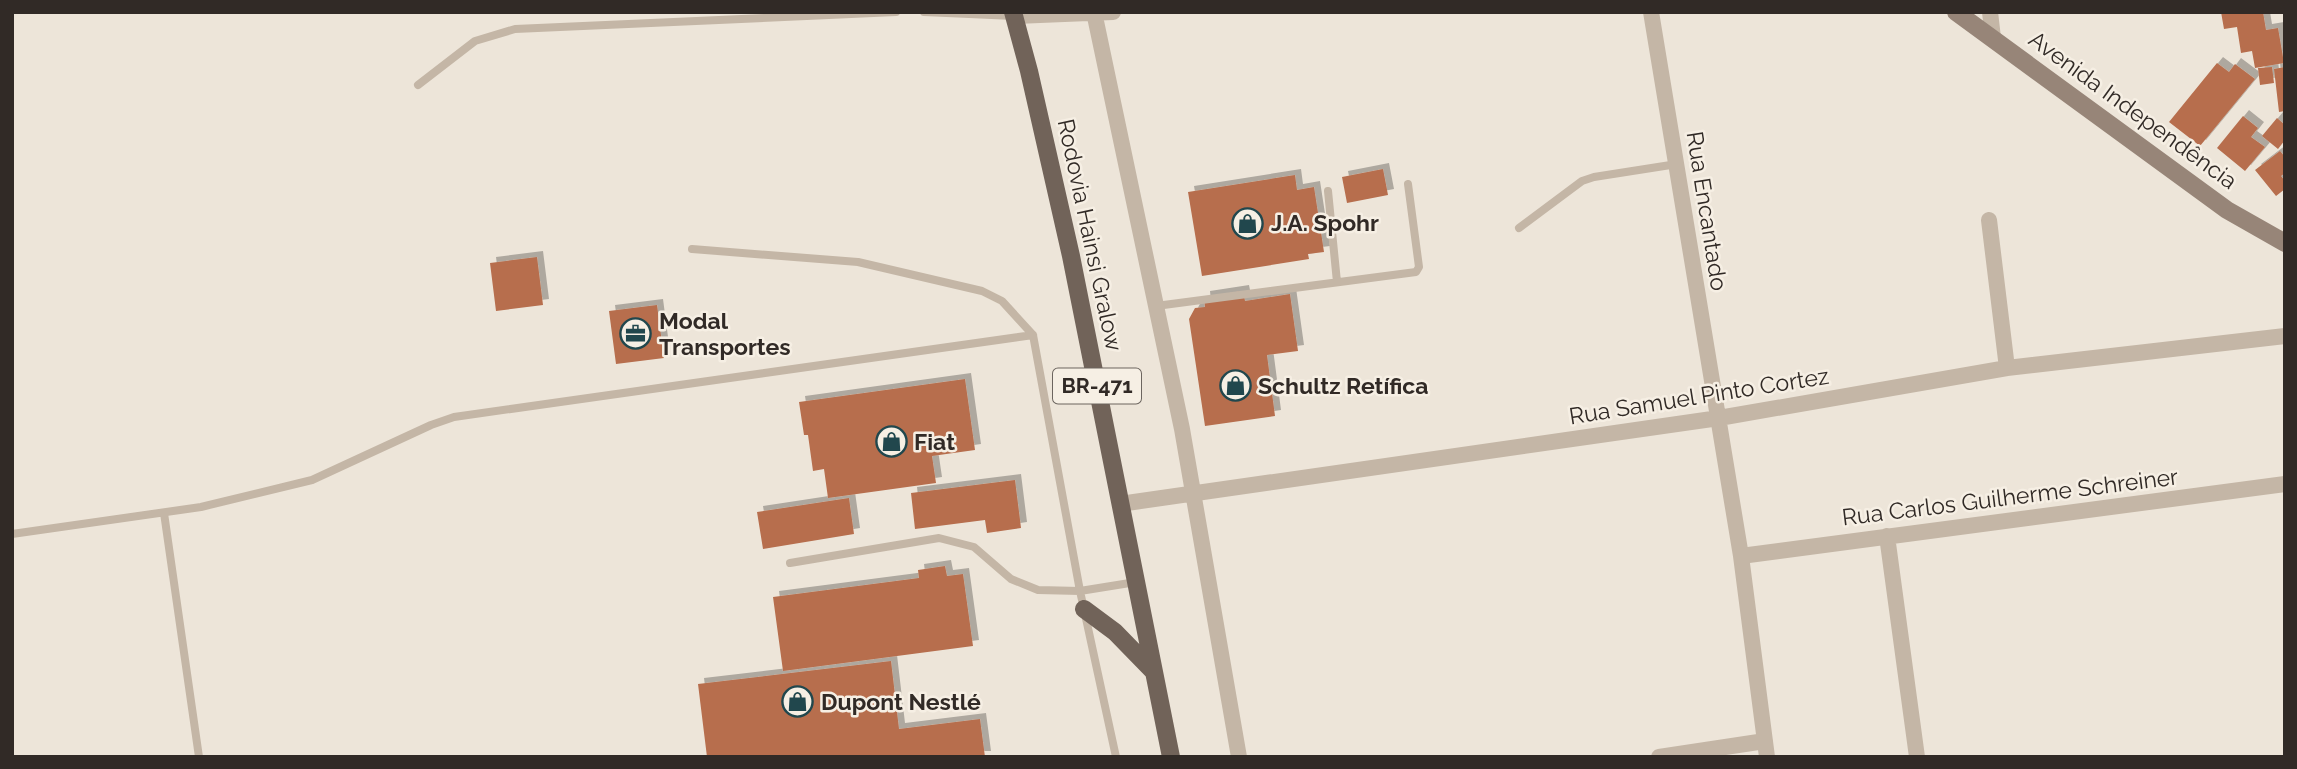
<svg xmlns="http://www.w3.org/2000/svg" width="2297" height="769" font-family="Raleway,sans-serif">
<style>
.building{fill:#b76e4d;filter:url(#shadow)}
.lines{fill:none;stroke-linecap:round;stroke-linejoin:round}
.lane{stroke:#c4b6a6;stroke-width:8}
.street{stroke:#c4b6a6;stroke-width:16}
.secondary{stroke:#978578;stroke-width:18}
.primary{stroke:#716359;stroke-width:18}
.labels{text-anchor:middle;stroke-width:5;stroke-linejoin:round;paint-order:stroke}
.shield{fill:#f6efe4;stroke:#6c655f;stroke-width:2}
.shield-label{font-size:21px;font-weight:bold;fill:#312a26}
.street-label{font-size:23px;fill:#312a26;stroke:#f6efe4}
.poi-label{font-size:23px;font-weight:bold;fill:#312a26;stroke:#f6efe4;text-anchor:start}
</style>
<defs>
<filter id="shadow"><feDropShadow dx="6" dy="-6" stdDeviation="0" flood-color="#0004"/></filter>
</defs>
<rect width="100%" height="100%" fill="#ede5d9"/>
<path class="building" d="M2221,12h42l3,18 12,-2 6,35 -29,5 -3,-17 -11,2 -4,-26 -13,2z
M2217,63l12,9 6,-8 20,15 -55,67 -31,-24z
M2272,67l2,16 -14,2 -2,-17z
M2285,67v44l-6,1 -5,-43z
M2243,116l15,12 -7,9 14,10 -20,24 -28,-23z
M2277,118l8,7v15l-7,9 -16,-13z
M2280,151l5,6v16l-4,3 4,5v8l-9,7 -21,-26z
M1383,169l5,26 -41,8 -5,-26z
M1295,175l2,15 17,-3 10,65 -16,2 1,5 -107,17 -14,-84z
M537,257l6,48 -47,6 -6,-48z
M1243,291l2,10 45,-7 8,57 -31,4 8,61 -70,10 -16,-107 6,-11 10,-1 -1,-10z
M657,305l7,53 -48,6 -7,-53z
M965,379l10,71 -43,6 4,27 -108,15 -4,-29 -11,2 -5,-36h-4l-5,-33z
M1015,480l6,48 -34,5 -2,-13 -70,9 -4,-36z
M849,498l5,36 -91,15 -6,-37z
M945,566l2,10 16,-2 10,72 -190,25 -10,-74 146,-19 -1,-8z
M891,661l8,68 81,-10 5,38h-278l-9,-73z"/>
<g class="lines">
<path class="lane" d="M924,12l90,4
M418,85l57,-44 40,-12 381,-17
M1328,191l9,91
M1519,228l63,-47 12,-4 83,-13
M692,249l166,13 124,29 20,10 31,34
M1156,306l260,-34 3,-5 -11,-83
M164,513l35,244
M12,534l189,-27 111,-27 119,-55 23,-8 579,-82 47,256 36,166
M790,563l149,-25 35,9 37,32 27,11 42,1 56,-9"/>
<path class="street" d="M1094,12l88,417 57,328
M1651,12l90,544 26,201
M1990,12l3,26
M1014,16l99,-4
M1989,220l18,148
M1120,504l599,-86 288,-50 278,-32
M1887,536l30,221
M1741,556l544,-72
M1659,757l106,-16"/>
<path class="secondary" d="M1956,12l271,198 58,33"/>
<path class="primary" d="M1013,12l16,59 42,185 100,501
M1084,609l31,23 38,39"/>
</g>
<defs>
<symbol id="shop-ring" viewBox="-11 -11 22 22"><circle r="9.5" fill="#f6efe4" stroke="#21474d" stroke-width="1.5"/><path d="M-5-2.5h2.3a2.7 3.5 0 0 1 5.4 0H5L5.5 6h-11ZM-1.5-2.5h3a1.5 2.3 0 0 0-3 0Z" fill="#21474d"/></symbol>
<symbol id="office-ring" viewBox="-11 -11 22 22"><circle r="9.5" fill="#f6efe4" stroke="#21474d" stroke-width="1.5"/><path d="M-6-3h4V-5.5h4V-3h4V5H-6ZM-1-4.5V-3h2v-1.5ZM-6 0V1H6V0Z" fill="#21474d"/></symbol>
</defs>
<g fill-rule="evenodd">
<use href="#shop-ring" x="1230" y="206" width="35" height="35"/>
<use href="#office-ring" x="618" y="316" width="35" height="35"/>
<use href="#shop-ring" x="1218" y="368" width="35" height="35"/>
<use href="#shop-ring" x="874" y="424" width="35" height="35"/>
<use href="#shop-ring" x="780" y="684" width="35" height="35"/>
</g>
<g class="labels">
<rect class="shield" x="1053" y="368.5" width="88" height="35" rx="5"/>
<g class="shield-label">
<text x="1097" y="393">BR-471</text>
</g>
<g class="street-label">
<text transform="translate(2133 110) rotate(36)" y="8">Avenida Independência</text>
<text transform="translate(1707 211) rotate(81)" y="8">Rua Encantado</text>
<text transform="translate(1090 235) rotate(78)" y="8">Rodovia Hainsi Gralow</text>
<text transform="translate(1699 396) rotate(-9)" y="8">Rua Samuel Pinto Cortez</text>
<text transform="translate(2010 497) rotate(-7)" y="8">Rua Carlos Guilherme Schreiner</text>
</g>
<g class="poi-label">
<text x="1271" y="231">J.A. Spohr</text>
<text x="659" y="329">Modal<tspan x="659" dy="26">Transportes</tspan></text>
<text x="1258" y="394">Schultz Retífica</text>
<text x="914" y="450">Fiat</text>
<text x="821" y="710">Dupont Nestlé</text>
</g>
</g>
<rect width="2297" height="769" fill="none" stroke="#312a26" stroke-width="28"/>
</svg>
